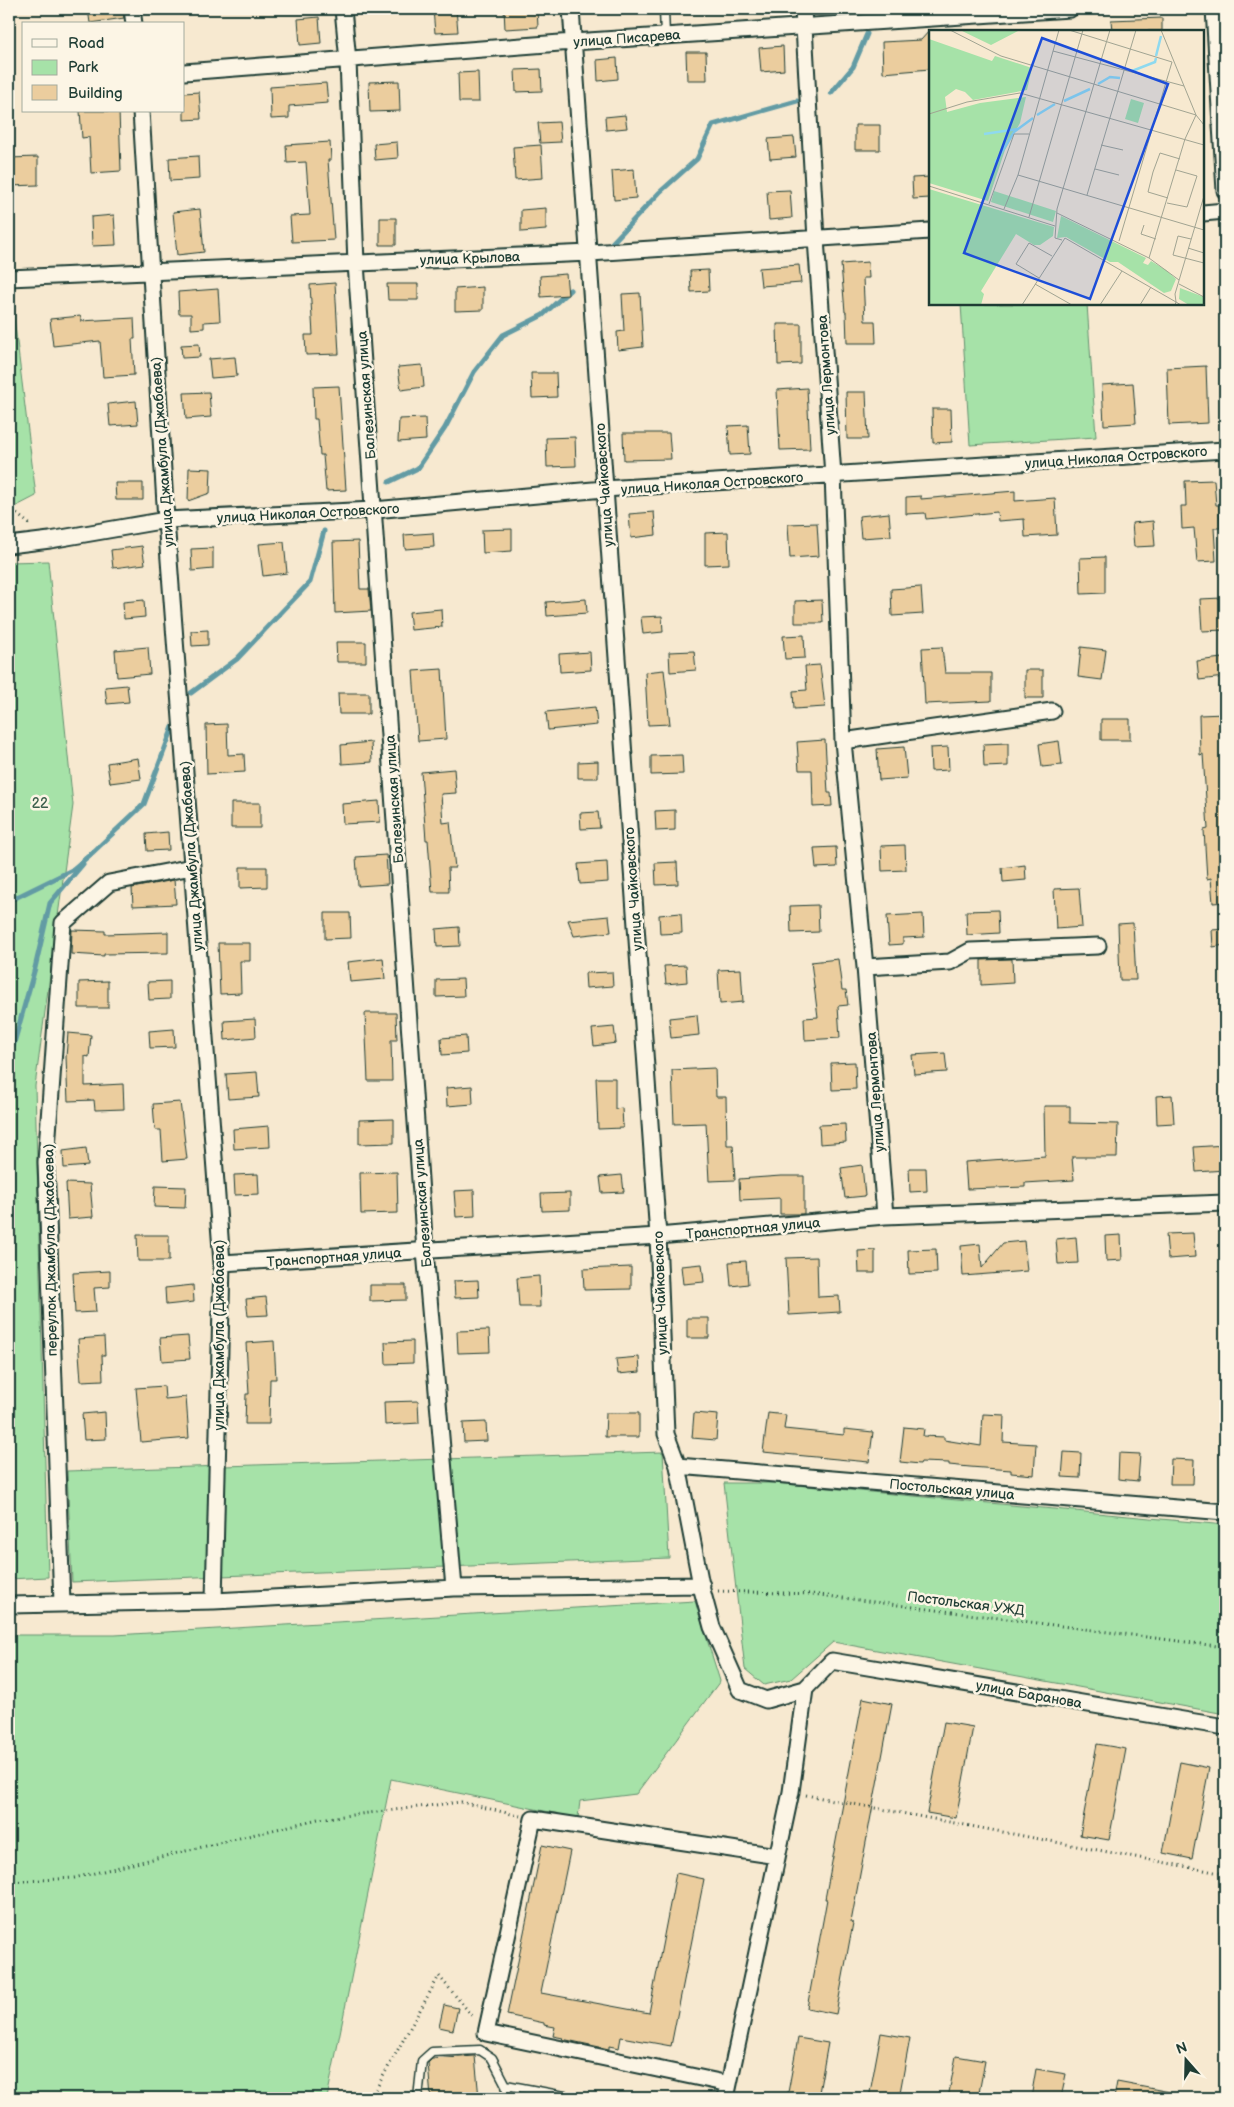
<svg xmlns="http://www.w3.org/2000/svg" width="1234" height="2107" font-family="'Balsamiq Sans',sans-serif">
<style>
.green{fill:#a6e2a8;stroke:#62906e}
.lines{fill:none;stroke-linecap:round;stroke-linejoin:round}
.stream{stroke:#629ba4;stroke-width:5}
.building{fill:#ebcd9e;stroke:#1f3d34}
.lane-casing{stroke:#1f3d34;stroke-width:11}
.street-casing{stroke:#1f3d34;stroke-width:19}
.path{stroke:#1f3d34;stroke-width:3;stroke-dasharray:1 4;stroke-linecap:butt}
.lane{stroke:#fcf5e5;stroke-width:8}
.street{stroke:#fcf5e5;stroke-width:15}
.labels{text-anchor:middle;stroke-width:5;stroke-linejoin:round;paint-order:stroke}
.street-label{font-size:14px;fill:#1f3d34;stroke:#fcf5e5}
.park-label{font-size:14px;fill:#3a5e4b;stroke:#fcf5e5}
.inset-river{fill:none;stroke:#8ed9ef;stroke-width:2.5}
.inset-road{fill:none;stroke:#a1a492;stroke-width:1}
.view{fill:#1d4ed8;fill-opacity:0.15;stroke:#1d4ed8;stroke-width:2.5}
.inset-edge{fill:none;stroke:#1f3d34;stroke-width:2.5}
</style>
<rect width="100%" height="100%" fill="#f7e9d0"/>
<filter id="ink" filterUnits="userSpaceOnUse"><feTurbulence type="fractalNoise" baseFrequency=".02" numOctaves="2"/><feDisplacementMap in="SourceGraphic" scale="10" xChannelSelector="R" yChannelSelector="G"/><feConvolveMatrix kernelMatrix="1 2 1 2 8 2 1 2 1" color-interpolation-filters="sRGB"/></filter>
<g filter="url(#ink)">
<path class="green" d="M9,293h2l25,203 -27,14z
M961,304h126l9,133 -126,8z
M48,561l25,244 -38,281 13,491 -39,2v-1017z
M663,1452l6,106 -597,24 -5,-111z
M724,1483h50l451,42v189l-392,-72 -42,37 -27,6 -19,-16z
M695,1601l25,80 -84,113 -56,7 -2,17 -187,-39 -64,319h-318v-463h106z"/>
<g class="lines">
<path class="stream" d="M877,11l1,-2
M831,93l22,-26 14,-33
M611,244l49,-52 37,-33 16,-34 84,-24
M389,482l29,-14 27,-40 29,-56 29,-37 40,-20 27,-25
M191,693l46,-34 73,-77 14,-51
M9,901l63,-31 19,-16 53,-50 29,-77
M9,1061l26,-93 15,-65 33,-39"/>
</g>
<path class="building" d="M88,9h35l1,9 -34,5z
M433,9h23l2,23 -23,1z
M504,9h33l1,18 -33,2z
M319,17l2,26 -21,2 -2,-26z
M1162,18v13h-50l-1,-11z
M930,30v39l-47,4 -1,-31 39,-2z
M783,46l1,24 -23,2 -2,-24z
M686,52h20l1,28h-20z
M617,58l1,21 -20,2 -1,-21z
M541,69l1,22 -26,1 -1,-22z
M478,72l1,30h-20l-1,-29z
M399,81l1,30 -30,1 -1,-30z
M326,83l2,20 -39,3v12l-18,1 -1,-32z
M199,92l2,27 -17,1v-27z
M80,111h39l2,60 -30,2 -2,-36 -7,1z
M625,115l2,13 -21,2 -1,-13z
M559,122l2,20 -21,1 -2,-20z
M855,125h25v25h-25z
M794,137l2,20 -26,2 -2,-20z
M330,142l1,18h-3l6,80 -42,2 -2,-26 20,-1 -4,-53 -19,1 -1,-18z
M397,142l1,16 -23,2 -1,-16z
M541,145l2,33 -28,2 -2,-33z
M198,156l1,23 -29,2 -1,-23z
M38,157v28l-29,1v-28z
M634,169l2,29 -22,2 -2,-29z
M930,177v21l-17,1 -1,-21z
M790,190l2,28 -23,2 -2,-29z
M546,208v22l-25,2v-22z
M200,209l4,43 -27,3 -4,-43z
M114,215l2,30 -24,1 -1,-29z
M380,218h16v27h-16z
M868,262l1,16h-6l2,43h10l1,22h-29l-1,-31h-1l-4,-48z
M799,265l2,18 -40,3 -2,-18z
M708,270l1,21 -18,1 -1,-21z
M566,274l2,21 -27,2 -1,-21z
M335,283l4,71 -33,1 -1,-20h8l-3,-50z
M387,284h31v16h-30z
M483,287v23l-28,1v-22z
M218,289l2,32 -16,1v6l-13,1v-15h-12l-1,-22z
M640,293l3,54 -25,3 -1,-18 7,-1 -2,-37z
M81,316v5l53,-3 1,21h-3l2,36 -31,2 -3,-36 -47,5 -3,-27z
M777,324h24v40l-23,1z
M199,344l1,13 -18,1 -1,-13z
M235,357l2,19 -26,2 -2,-19z
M422,365l2,22 -23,3 -3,-23z
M1206,366l2,57 -39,2 -2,-57z
M531,373h25l1,24 -25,1z
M1133,383l3,40 -32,2 -2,-40z
M339,386l7,104 -20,1 -3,-36h-3l-3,-36h-3l-1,-32z
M807,388l3,61 -30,1 -3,-60z
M209,392l2,25 -25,2 -2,-26z
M846,392h20l2,47h-21z
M136,401l2,23 -28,2 -2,-22z
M932,409h19l1,33 -19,1z
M425,418l1,22 -28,2 1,-23z
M748,425l2,29 -20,1 -2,-29z
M623,433h46l2,26 -47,1z
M575,437l1,29 -29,1 -1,-29z
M189,468l22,1 -1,24 -22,8z
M1214,480l2,25h3l1,23h-6l2,33 -19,1 -3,-34 -12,1 -1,-23h5l-1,-25z
M115,483h28v17h-27z
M1015,491v10l40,-3 2,37 -32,2 -1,-18 -26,2 -1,-9 -71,7 -1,-6 -19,1v-17l15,-1v3z
M654,512l2,23 -25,3 -2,-24z
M889,513l2,23 -30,2 -2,-22z
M1153,521l2,25 -21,1 -2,-24z
M817,523l2,33 -29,2 -2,-34z
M512,529v22l-29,2 -1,-23z
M728,532l1,32 -24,1v-32z
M433,533l1,14 -29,2 -1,-14z
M358,541l2,48h9l2,22 -36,2 -2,-71z
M284,542l3,31 -24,3 -4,-32z
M142,546l3,18 -32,4 -2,-18z
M213,548v21l-21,2 -1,-22z
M1105,557v36l-24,1 -1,-36z
M921,587l2,27 -31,2 -1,-27z
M1222,598l2,32 -22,1 -2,-32z
M586,599l1,14 -40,3 -1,-14z
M144,600l1,17 -21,2 -1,-17z
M822,600l1,23h-28v-22z
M441,609l1,18 -31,3 -2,-18z
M662,616l1,16 -20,2 -2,-17z
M208,630v15l-16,1 -1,-15z
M804,635l1,23 -20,1 -2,-23z
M336,642h30v20h-29z
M148,647l2,27 -33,3 -2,-27z
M942,647l3,26h46v28l-66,3 -3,-56z
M1081,647l25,3 -4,30 -24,-3z
M694,651l2,19 -26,2 -1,-20z
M590,652l1,18 -31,2 -1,-18z
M1222,658l2,19 -25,3 -2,-19z
M820,665l5,42 -31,2 -1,-18 14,-1 -2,-24z
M442,669l4,70 -28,2 -5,-70z
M664,670l6,54 -22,1 -3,-53z
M1025,670h18v28h-18z
M127,685l2,17 -22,2 -2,-17z
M338,693h31v21h-30z
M595,707l2,18 -49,5 -2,-18z
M1225,714v188l-12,1 -2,-25 -4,1 -3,-49 4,-1 -5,-75 -3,1 -1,-40z
M1101,719h29v21h-29z
M227,724l1,31 16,-1 1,18 -38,2 -1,-49z
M825,740l3,53h3l1,13 -19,1 -1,-37h-13l-2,-28z
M1059,741l3,24 -20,2 -3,-23z
M371,742l1,20 -30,2 -1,-19z
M1008,743v23l-24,1 -1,-23z
M904,747l3,31 -28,2 -2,-31z
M948,747l1,23 -18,1 -1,-23z
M682,755l1,19 -32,1v-19z
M138,758l3,21 -31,4 -3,-20z
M598,761v17h-20v-16z
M454,769l2,24 -15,1 2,29 7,-1 5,46h-7l1,24h-17l-4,-52h-2l-5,-68z
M379,801l1,21 -37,2 -1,-20z
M231,803h29v25h-29z
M675,810v20l-19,1 -1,-20z
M598,812l2,16 -19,1 -1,-16z
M168,832l1,18 -22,1 -1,-17z
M905,845l1,25 -24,1 -1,-25z
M836,847l1,20 -21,1 -2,-20z
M386,855l2,29 -30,2 -2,-29z
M607,862l1,20 -28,2 -2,-20z
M677,862l1,22 -22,1 -1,-22z
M1025,865l1,15 -23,2 -1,-14z
M240,867h27v20l-27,1z
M174,880l2,24 -43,2 -1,-18z
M1079,888l3,39 -26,2 -2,-40z
M818,905l1,27 -28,1 -1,-27z
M998,910l1,23 -32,2 -1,-24z
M325,913h25l1,25 -26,1z
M681,913l1,20 -22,1 -1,-19z
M923,914l1,23 -21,1v6l-14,1 -2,-29z
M609,916l2,16 -37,4 -6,-16z
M1133,923l3,57h-16l-2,-56z
M459,927l1,19 -23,1 -1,-18z
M1225,929v16l-12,2 -1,-17z
M72,930l33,1v3l63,-2v21l-64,1v2l-33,-2z
M218,943h32v18h-10l1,32 -21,1z
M383,958l2,21 -35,3 -2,-20z
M838,959l4,31h4l2,15 -10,1 2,32 -35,2 -1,-22 14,-1 -7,-55z
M1012,959l1,24 -32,2v-25z
M686,965l1,17 -21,2 -2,-18z
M741,969l2,33 -23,2 -2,-34z
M612,972l1,14 -27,2 -1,-15z
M463,979l1,17 -28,1v-17z
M108,981v27h-29v-26z
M170,981v18l-21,1 -1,-18z
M365,1013h31l1,27h-6l1,41h-24z
M697,1015l2,20 -28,3 -2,-20z
M255,1019l1,18 -31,3 -1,-19z
M614,1027l2,16 -22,3 -2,-17z
M174,1029l1,18 -25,1 -1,-17z
M68,1033l23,2 -2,22 -4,-1v30l38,-2 1,25 -29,1 -1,-10 -26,1 -2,-44z
M466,1036l1,17 -25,2 -1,-17z
M945,1053l2,19 -33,2 -2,-19z
M855,1062l1,27 -24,1 -1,-27z
M715,1068l1,29h10l1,48h6l2,35 -26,1 -3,-58 -32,1 -2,-54z
M257,1072l2,25 -31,2 -2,-25z
M596,1078h19v31l7,-1 1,20 -25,1z
M472,1086l1,18 -26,2 -1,-18z
M1172,1095l2,28 -17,1 -1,-28z
M180,1102l7,57 -24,2 -2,-31h-6l-2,-26z
M1044,1106h26v17l48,1 -1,33h-45l2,23 -49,3v4l-58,2 -2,-27 80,-6z
M394,1119v24l-35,1v-24z
M845,1124l1,18 -26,2 -1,-19z
M269,1126l1,21 -36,2 -1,-20z
M1225,1145v25l-29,2 -2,-25z
M86,1148l2,18 -24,2 -1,-17z
M862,1165l3,31 -20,2 -4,-30z
M909,1168h17l1,23 -17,1z
M397,1172l1,41 -37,1 -1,-41z
M258,1174l1,20 -24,1 -1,-20z
M622,1175l2,17 -22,1 -2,-16z
M781,1176h23v38h-24v-16l-40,2 -1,-21z
M66,1183l24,1 3,33 -25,2z
M155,1186l31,1 -1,21 -31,-1z
M474,1190l1,26 -19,1 -2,-26z
M570,1193v17l-28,1 -1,-17z
M1193,1233l2,24 -27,2 -2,-25z
M137,1235h32v26h-31z
M1121,1235l1,25 -16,1 -1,-25z
M1076,1237l2,26 -20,1 -2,-25z
M1024,1241l3,30 -64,5 -2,-30 19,-2 2,24 21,-25z
M936,1249l1,24 -28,1 -1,-24z
M875,1250v23h-16l-1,-22z
M817,1257l1,40 21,-1 1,16 -51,3 -3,-57z
M746,1261l2,23 -17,2 -2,-24z
M702,1264l2,18 -21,2 -2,-18z
M631,1267v22l-47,1 -1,-21z
M110,1271v16l-16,1 2,24 -21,1 -2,-40z
M539,1276l1,31h-21l-2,-29z
M478,1280l1,17 -24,1 -1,-17z
M193,1285l1,17 -28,3 -1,-17z
M370,1285h36v15l-36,1z
M266,1297l2,18 -20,1 -2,-17z
M687,1318h22v20h-22z
M489,1330l1,22 -32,1 -1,-22z
M188,1336l2,23 -28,2 -2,-23z
M104,1337l1,18h-3l1,25 -22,1 -3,-42z
M274,1341l2,38h-6l-1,45h-24l1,-30h3l-3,-51z
M413,1341v22l-27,1 -1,-22z
M639,1357l1,15 -22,2 -2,-15z
M164,1386l1,13 21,-2 3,41 -48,4 -5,-54z
M418,1401l1,22 -34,2 -1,-23z
M105,1412l1,27 -22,1 -2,-26z
M606,1413h33v24h-34z
M694,1413l24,2 -2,25 -24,-2z
M768,1413l18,2 -2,14 60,6v-6l29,3 -4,30 -106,-10z
M983,1414l21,1 -1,27 33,2 -2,31 -23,-2v-3l-41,-3 -21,-2v-2l-28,-1 -1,2 -20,-2 4,-35 20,2 -1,7 21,1v3l37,6z
M486,1422l1,19 -23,1 -1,-19z
M1064,1452l17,1 -1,25 -18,-1z
M1119,1453l21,1 -2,27 -20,-2z
M1171,1459l23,1 -1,24h-23z
M863,1698l29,6 -41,218 2,1 -17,91 -29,-6 20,-109h-2z
M944,1722l29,5 -17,91 -29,-5z
M1097,1744l29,5 -17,91 -29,-5z
M1180,1762l29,6 -17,91 -29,-6z
M542,1845l28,6 -29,142 108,20 27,-140 28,6 -33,167 -50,-9 -2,11 -10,-2v3l-47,-10 1,-1 -10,-2 2,-9 -11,-2v-2l-37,-8z
M444,2005l14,3 -5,22 -14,-3z
M881,2033l29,5 -11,60h-30z
M798,2038l30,5 -10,55h-31z
M475,2056l4,42h-48l-3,-35 4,-4z
M956,2056l29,5 -7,37h-30z
M1036,2069l30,5 -5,24h-30z
M1117,2082l53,10 -1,6h-55z"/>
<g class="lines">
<defs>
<path id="lane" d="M664,9l1,27
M506,2085l2,13
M418,2098l4,-37 10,-9 48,-2 12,8 14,27 69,13"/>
<path id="street" d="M132,9l2,15
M343,9l5,52 8,202 69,988 29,337
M571,9l87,1227 8,198 12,32 24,124 10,37 28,63 26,10 39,-11
M803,9l13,230 17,236 10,266 22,226 20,249
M1214,9l11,182
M184,72l389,-30 497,-33
M141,111l25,409 56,743 -8,338
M1203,213l22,-2
M9,278l581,-25 340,-22
M9,545l41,-5 116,-20 208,-10 230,-21 621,-39
M843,741l209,-30
M865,967l85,-5 20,-11 128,-5
M222,1263l436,-27 227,-20 340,-13
M678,1466l547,46
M62,1603l-16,-441 17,-239 46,-40 83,-16
M9,1605l205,-4 240,-13 248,-3
M729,2084l-243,-51 47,-214 244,37
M726,2098l65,-306 14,-103 27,-28 393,66"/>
</defs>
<use href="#lane" class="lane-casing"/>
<use href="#street" class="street-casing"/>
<path class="path" d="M9,508l23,18
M718,1591l94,3 413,53
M806,1795l419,79
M9,1882l65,-4 244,-59 143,-17 59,14
M371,2098l68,-122 35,42"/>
<use href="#lane" class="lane"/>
<use href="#street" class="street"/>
</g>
</g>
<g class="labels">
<g class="street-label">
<text transform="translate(627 38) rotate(-4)" y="5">улица Писарева</text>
<text transform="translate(470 258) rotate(-2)" y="5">улица Крылова</text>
<text transform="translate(826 375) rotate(-94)" y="5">улица Лермонтова</text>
<text transform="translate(366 395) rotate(-94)" y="5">Балезинская улица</text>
<text transform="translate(162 452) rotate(-94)" y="5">улица Джамбула (Джабаева)</text>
<text transform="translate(1116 457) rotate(-4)" y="5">улица Николая Островского</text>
<text transform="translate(712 483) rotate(-4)" y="5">улица Николая Островского</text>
<text transform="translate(604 485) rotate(-94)" y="5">улица Чайковского</text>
<text transform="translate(308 513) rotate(-3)" y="5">улица Николая Островского</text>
<text transform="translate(394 799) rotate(-94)" y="5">Балезинская улица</text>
<text transform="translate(191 856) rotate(-94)" y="5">улица Джамбула (Джабаева)</text>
<text transform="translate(633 889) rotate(-94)" y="5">улица Чайковского</text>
<text transform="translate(875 1092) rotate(-94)" y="5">улица Лермонтова</text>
<text transform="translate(422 1203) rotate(-94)" y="5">Балезинская улица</text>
<text transform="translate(753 1228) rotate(-5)" y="5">Транспортная улица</text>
<text transform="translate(50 1250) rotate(-91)" y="5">переулок Джамбула (Джабаева)</text>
<text transform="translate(334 1257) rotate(-4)" y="5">Транспортная улица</text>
<text transform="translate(660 1293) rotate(-92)" y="5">улица Чайковского</text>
<text transform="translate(219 1335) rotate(-90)" y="5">улица Джамбула (Джабаева)</text>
<text transform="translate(952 1489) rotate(5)" y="5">Постольская улица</text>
<text transform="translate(966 1603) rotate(7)" y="5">Постольская УЖД</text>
<text transform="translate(1029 1694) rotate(10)" y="5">улица Баранова</text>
</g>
<g class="park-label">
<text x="40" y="808">22</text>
</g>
</g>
<g transform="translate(929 30)">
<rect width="275" height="275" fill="#f7e9d0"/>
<path d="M31,0h60l-29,15zM0,9l63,22 3,-5 37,12 -5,22 -54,10 -8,-8 -9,-3 -11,8 2,15 33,-9 46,-6 -6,26 -15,27 -17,51 -59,-18zM202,69l13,4 -6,20 -13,-4zM0,159l125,38 -1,9 -13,9h-6l-18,-11 -35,57 3,3 -3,11h-52zM65,161l62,20 -3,11 -62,-20zM132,186l85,42 -3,5 5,2 3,-4 15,9 10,9 -5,12 -7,2 -46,-31h-8l-44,-25 -9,1zM251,258l24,9v8h-15l-10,-6z" fill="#a6e2a8"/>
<path class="inset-river" d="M227,26l5,-20M203,41l23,-9 1,-4M169,54l12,-7 10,1M135,71l26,-12M108,85l18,-11M55,104l34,-5M66,133l19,-31 19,-14"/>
<path class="inset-road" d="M21,0l51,26 195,59 -11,24 -36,119M140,0l103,32M232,0l35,85 8,10M124,21l131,35M0,84l38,-12 53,-9 184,52M172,115l22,5M166,139l24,6M89,145l186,55M0,156l126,40M158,165l49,-165M239,168l-20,-6 5,-20 7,-19 20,6M238,173l20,4 10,-31 -21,-6M60,174l25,-70h15M75,179l14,-34 41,-145M128,183l92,45 30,22M100,187l54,-187M215,195l-3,9 15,5M262,209l-13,-3 -5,19 31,8M133,210l-7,-2 2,-29 53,-179M190,211l53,-179M259,218l16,5M110,248l-23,-14 13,-21 23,13M106,254l37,21M250,254l25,13M93,275l43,-67 57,33M171,275l22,-34 54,31 -1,3M211,275l11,-18M252,275l-5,-3 -1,-8 29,-98"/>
<path class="view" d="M113,8l126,46 -78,215 -126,-46z"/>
<rect width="275" height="275" class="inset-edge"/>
</g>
<rect width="1234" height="2107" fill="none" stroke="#fcf5e5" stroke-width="30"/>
<rect x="15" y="15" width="1204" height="2077" fill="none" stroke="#1f3d34" stroke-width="2" filter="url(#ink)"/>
<rect x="22" y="22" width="162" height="90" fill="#fcf5e5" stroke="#a4ab9e"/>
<rect x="32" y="39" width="25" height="8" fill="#fcf5e5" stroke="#a4ab9e"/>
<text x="68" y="48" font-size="15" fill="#1f3d34">Road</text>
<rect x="32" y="60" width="25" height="15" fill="#a6e2a8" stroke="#a4ab9e"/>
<text x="68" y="72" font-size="15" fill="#1f3d34">Park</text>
<rect x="32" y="85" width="25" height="15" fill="#ebcd9e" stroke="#a4ab9e"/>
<text x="68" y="98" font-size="15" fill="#1f3d34">Building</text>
<g transform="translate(1186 2060) rotate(340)" stroke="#fcf5e5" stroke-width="4" paint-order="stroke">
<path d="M0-4L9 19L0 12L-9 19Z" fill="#1f3d34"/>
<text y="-8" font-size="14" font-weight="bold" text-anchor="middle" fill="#1f3d34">N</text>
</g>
</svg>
